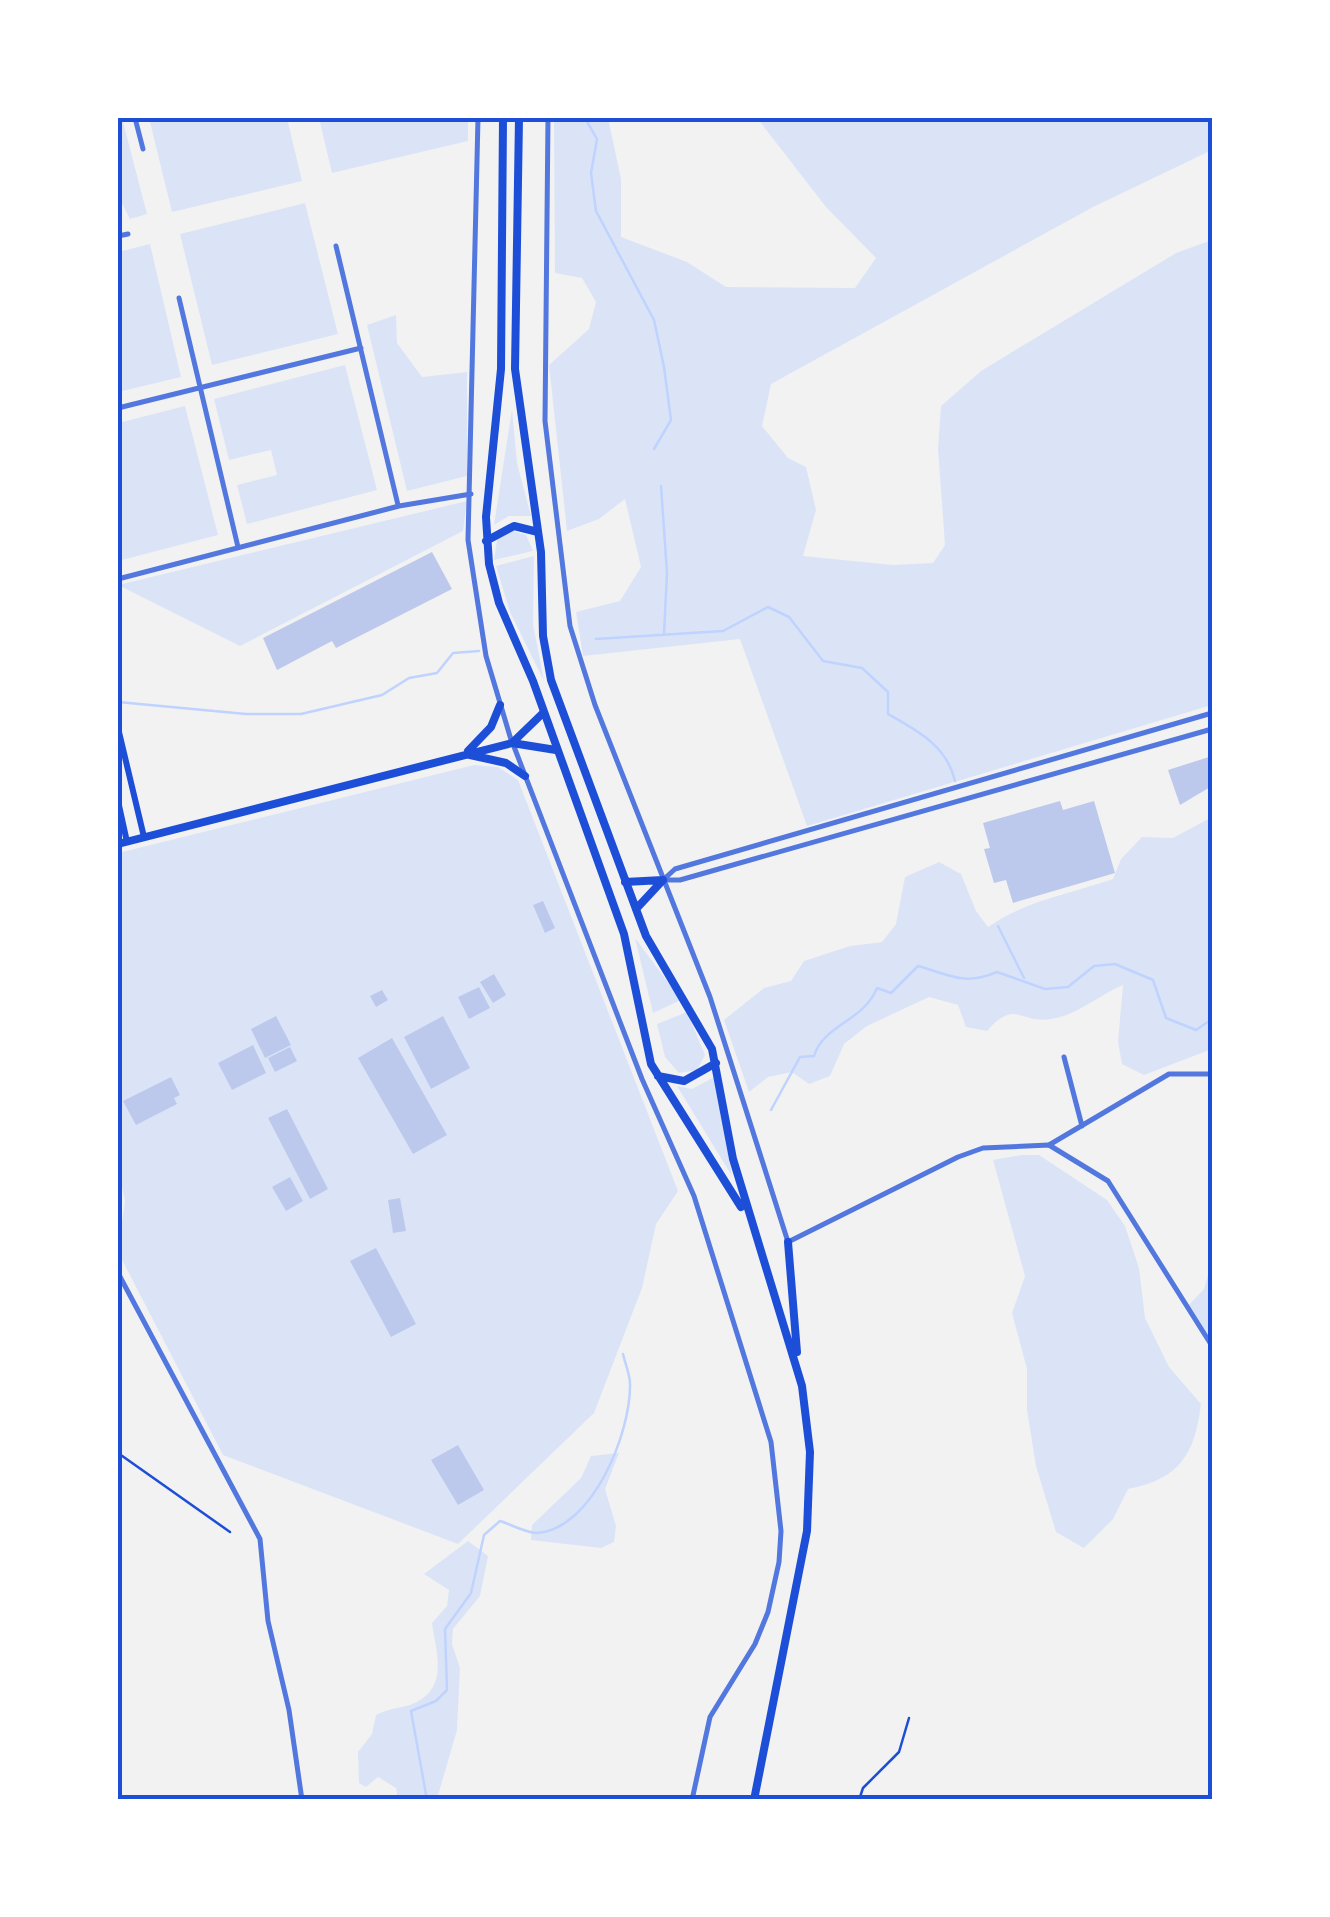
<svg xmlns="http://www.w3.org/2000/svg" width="1330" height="1917" font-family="'Archivo Narrow',sans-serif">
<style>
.green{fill:#dbe4f7}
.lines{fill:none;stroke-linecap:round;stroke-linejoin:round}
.stream{stroke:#bfd3fe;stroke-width:2.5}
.building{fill:#bdc9ec}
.path{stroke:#1d4ed8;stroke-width:2.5}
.minor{stroke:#5277de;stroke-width:5}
.tertiary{stroke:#5277de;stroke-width:5}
.secondary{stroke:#1d4ed8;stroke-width:6}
.primary{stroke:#1d4ed8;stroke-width:8}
.trunk{stroke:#1d4ed8;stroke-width:8}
.neatline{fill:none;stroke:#1d4ed8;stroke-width:4}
</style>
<rect width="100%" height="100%" fill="#f2f2f2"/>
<path class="green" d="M118,118h4l25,96 -17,5 -12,-23z
M149,118h138l15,63 -130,31z
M319,118h149v23l-136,32z
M554,118h54l13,61v58l66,25 39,25 129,1 21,-30 -50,-51 -69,-89h455v32l-119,57 -322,177 -9,42 26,32 18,9 10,43 -13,46 90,9 40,-2 12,-18 -7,-96 3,-43 40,-35 195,-118 36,-13v465l-405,121 -67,-187 -157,17 -7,-44 44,-11 21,-34 -16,-68 -26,20 -32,12 -18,-166 40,-36 7,-27 -14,-24 -27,-5z
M305,203l33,131 -126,31 -32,-131z
M150,244l31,133 -63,15v-140z
M396,315l1,28 25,34 45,-5v104l-60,15 -40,-166z
M345,365l32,125 -130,34 -10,-39 40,-10 -6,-25 -42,10 -15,-61z
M185,406l33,129 -100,26v-138z
M512,409l5,54 14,53h-22l-15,9z
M467,501l-4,30 -223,115 -122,-61z
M513,531l13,4 7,16 -39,9 3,-20z
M534,556l-1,68 11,57 -34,-69 -14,-46z
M474,765l24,2 20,13 160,411 -22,33 -14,64 -48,125 -136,131 -235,-89 -105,-203 7,-51 -7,-31v-317z
M1212,817v232l-68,26 -22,-11 -4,-22 5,-57c-24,10 -47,31 -72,34 -32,5 -35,-21 -64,12l-21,-4 -8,-22 -29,-8 -62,29 -23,18 -14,32 -21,8 -17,-12 -24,5 -19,15 -25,-72 40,-32 27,-7 13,-20 46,-15 32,-4 14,-18 9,-47 34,-15 22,12 15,37 12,16c39,-27 82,-33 125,-48l8,-20 21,-22 31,1z
M635,938l46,62 -28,13z
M687,1012l18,43 -8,15 -18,3 -14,-16 -8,-33z
M714,1077l18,99 -55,-90 15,3z
M1021,1155h18l68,45 18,26 14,42 6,50 24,49 32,37c-6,50 -21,75 -73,85l-15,30 -29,29 -28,-16 -20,-66 -9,-56v-41l-15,-56 13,-37 -32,-116z
M1212,1260v88l-26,-40 18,-19z
M619,1453l-14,36 11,37 -2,16 -13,6 -70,-8 1,-15 49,-47 10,-22z
M468,1541l20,15 -8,40 -27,33 -1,15 8,24 -3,62 -20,69h-39l-2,-11 -18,-11 -12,10 -7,-4 -1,-31 14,-18 4,-19c12,-7 27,-7 39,-12 34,-17 21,-50 17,-80l15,-17 2,-16 -25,-16z"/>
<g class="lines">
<path class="stream" d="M585,118l12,21 -6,34 5,38 58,109 10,47 7,53 -17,29
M661,486l6,87 -3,61
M596,639l127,-8 45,-24 21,10 34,44 39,7 26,24v22c30,17 59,32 67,67
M118,702l128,12h55l81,-19 27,-17 28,-5 16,-20 26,-2
M998,926l26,52
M771,1110l29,-53 14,-1c9,-31 50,-35 63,-68l14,5 27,-27c32,9 46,20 79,6l48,17 23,-2 26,-21 21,-2 38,16 13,38 30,12 16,-11
M427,1800l-16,-89 25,-10 11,-11 -2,-61 26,-36 13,-58 16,-14c10,3 26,12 37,12 56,-4 94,-101 93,-149 0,-9 -5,-21 -7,-30"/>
</g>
<path class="building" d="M432,552l20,37 -116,59 -4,-7 -55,29 -14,-32z
M1212,756v30l-32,19 -12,-35z
M1060,801l3,9 31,-9 21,72 -102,30 -7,-23 -12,3 -10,-34 6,-1 -7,-25z
M543,901l12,27 -10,5 -12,-28z
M494,974l12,21 -13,8 -13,-21z
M479,987l11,21 -21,11 -11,-22z
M382,990l6,10 -12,7 -6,-11z
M276,1016l15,29 -26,13 -14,-29z
M443,1016l27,52 -39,21 -27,-52z
M392,1038l55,97 -34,19 -55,-96z
M253,1045l13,28 -34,17 -14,-27z
M290,1047l7,14 -22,11 -7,-14z
M171,1077l9,18 -6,3 3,6 -41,21 -13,-24z
M287,1109l41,80 -18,10 -42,-81z
M290,1177l13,24 -17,10 -14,-24z
M400,1198l6,33 -13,2 -5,-33z
M376,1248l40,76 -25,13 -41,-76z
M458,1445l26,45 -26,15 -27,-45z"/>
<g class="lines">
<path class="path" d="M118,1453l112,79
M859,1800l4,-12 36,-36 10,-34"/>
<path class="minor" d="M135,118l8,31
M118,236l10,-2
M336,246l62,259
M179,298l59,249
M118,408l243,-60
M118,579l281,-73 72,-12
M1212,713l-537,156 -12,11h17l532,-151
M513,744l129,335 52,117 77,246 10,89 -2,31 -11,50 -13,32 -45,73 -18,83
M1064,1057l18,69
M1049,1145l120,-71h43
M118,1189v38
M118,1273l142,266 8,82 21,89 13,90"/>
<path class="tertiary" d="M478,118l-10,422 18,116 26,87
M548,118l-3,303 25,205 25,79 115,292 78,245 170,-85 25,-9 66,-3 59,36 104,165"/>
<path class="secondary" d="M118,728l26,109
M118,801l9,41"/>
<path class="primary" d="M512,743l31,-30
M468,751l23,-24 9,-22
M470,755l36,8 19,13
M118,844l394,-101 44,7"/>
<path class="trunk" d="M503,118l-2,251 -15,148 3,47 10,39 34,78 91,253 27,130 90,143
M519,118l-4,251 26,183 2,84 8,44 95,256 66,113 21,110 69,227 8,66 -3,79 -53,269
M486,541l28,-15 24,6
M625,882l38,-2
M636,909l27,-29
M658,1076l26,5 32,-18
M788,1242l9,110"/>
</g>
<rect width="1330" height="1917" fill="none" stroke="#ffffff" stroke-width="240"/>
<rect x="120" y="120" width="1090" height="1677" class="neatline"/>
</svg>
